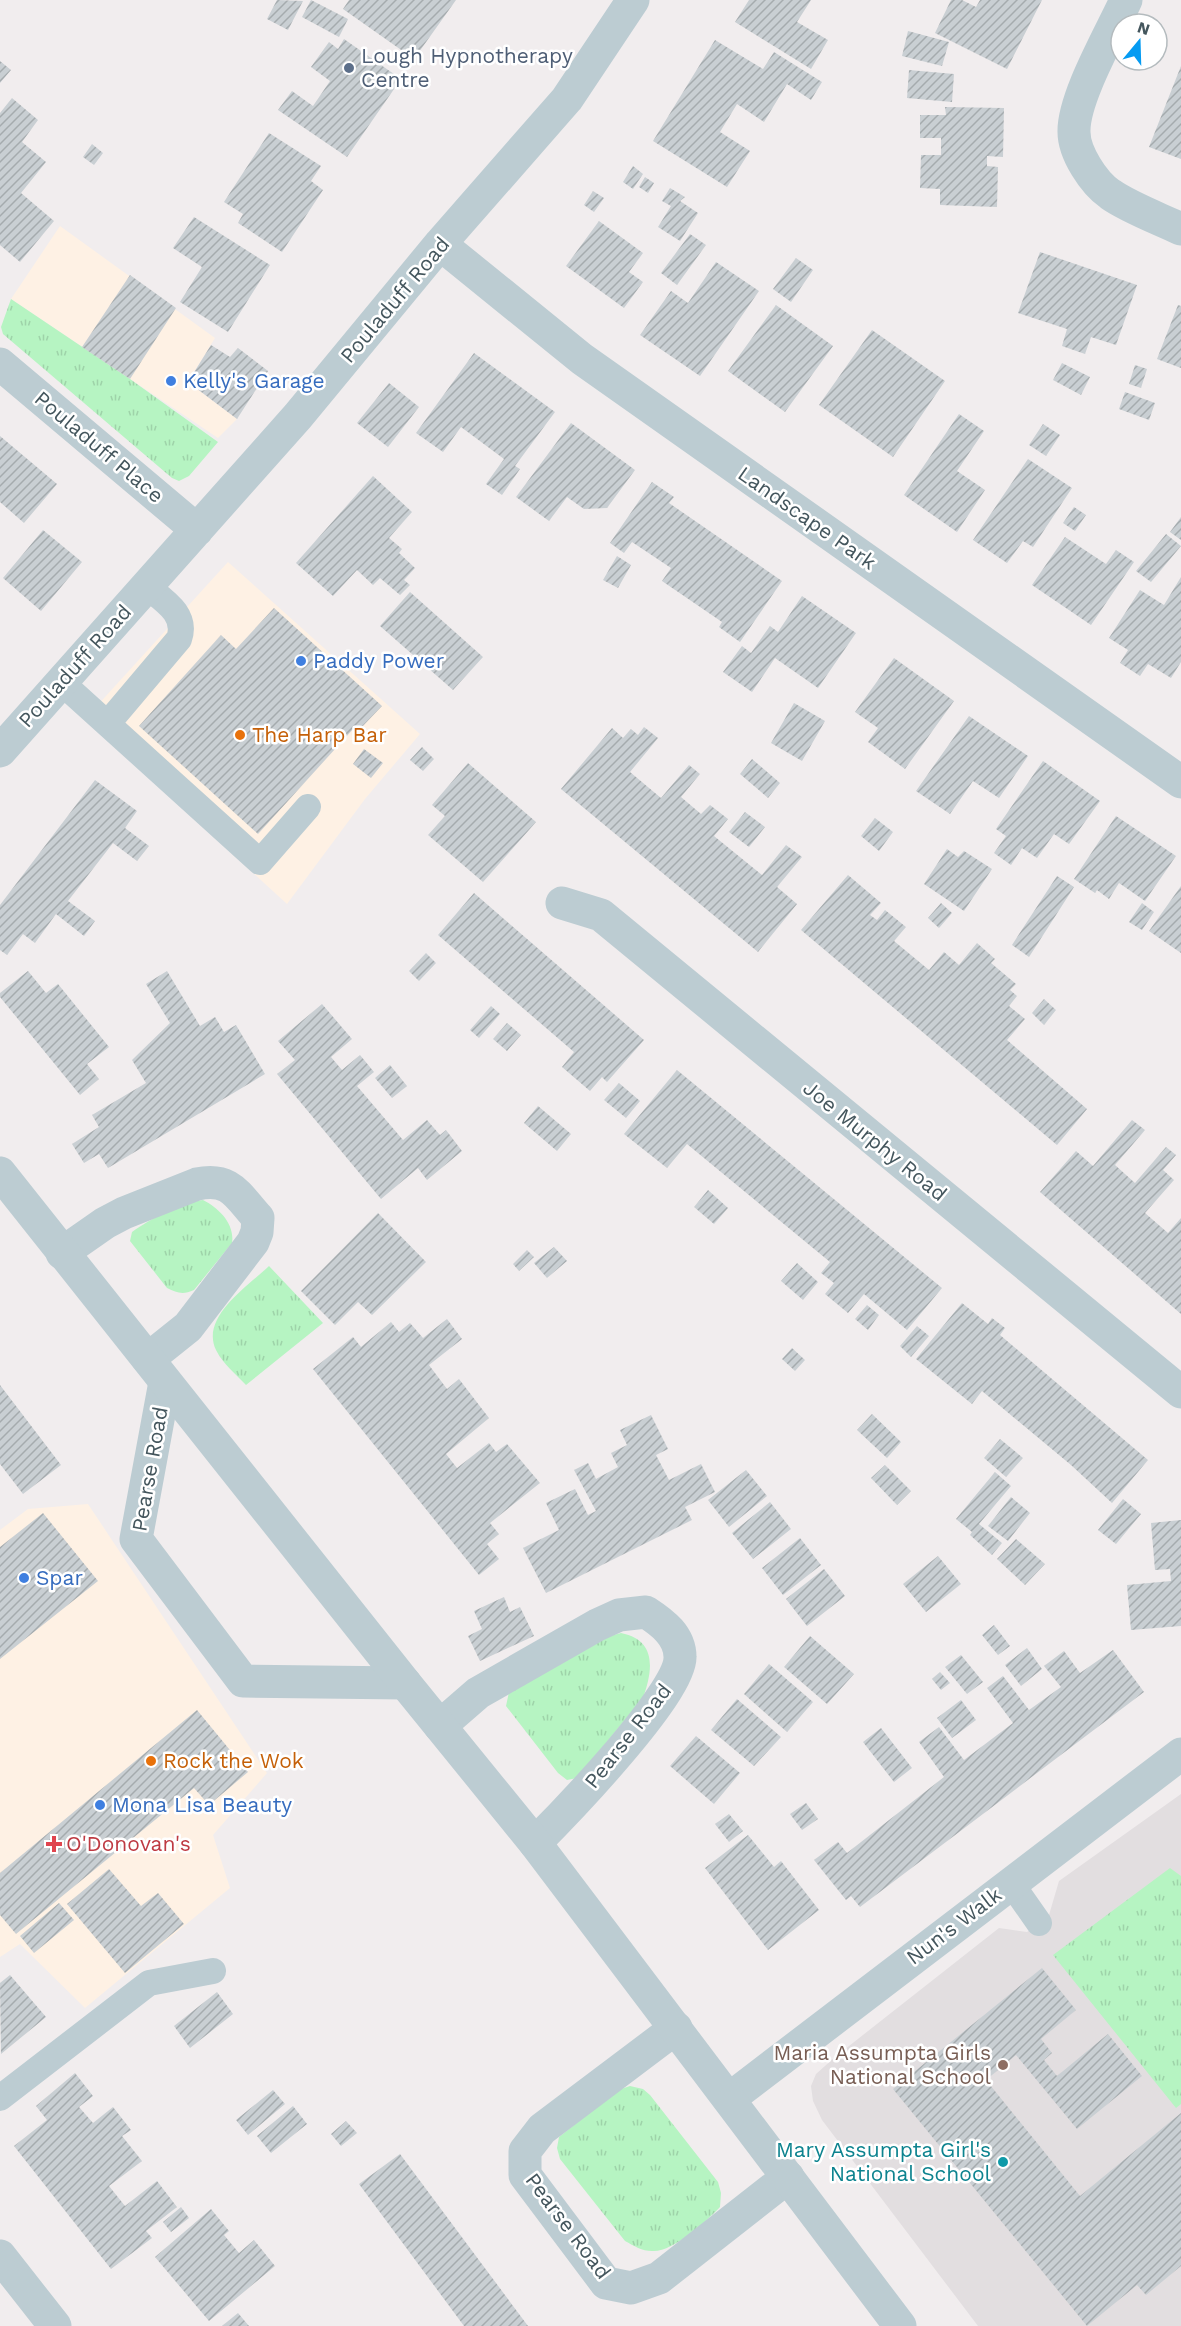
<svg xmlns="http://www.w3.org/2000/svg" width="1181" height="2326" font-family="'Work Sans',sans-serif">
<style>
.commercial{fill:#fef1e4}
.education{fill:#e2dee0}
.grass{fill:url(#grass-tufts)}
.building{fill:url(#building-hatch)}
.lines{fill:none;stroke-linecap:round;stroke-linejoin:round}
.service{stroke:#bcccd2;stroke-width:26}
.minor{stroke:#bcccd2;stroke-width:33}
.tertiary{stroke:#bcccd2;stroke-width:33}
.service-dot{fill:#5c6f8a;stroke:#fff;stroke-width:2}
.shop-dot{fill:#3f7fe0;stroke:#fff;stroke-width:2}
.food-dot{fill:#e8710a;stroke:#fff;stroke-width:2}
.health-dot{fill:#e0444e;stroke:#fff;stroke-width:2}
.education-dot{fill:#8d6e63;stroke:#fff;stroke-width:2}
.culture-dot{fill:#0f9aa8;stroke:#fff;stroke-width:2}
.labels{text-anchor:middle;stroke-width:5;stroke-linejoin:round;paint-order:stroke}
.service-label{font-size:21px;fill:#4e5e75;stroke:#fff;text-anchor:start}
.street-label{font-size:21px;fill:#44565d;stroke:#fff}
.shop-label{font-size:21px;fill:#366cbe;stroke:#fff;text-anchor:start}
.food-label{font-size:21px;fill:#c56008;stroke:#fff;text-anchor:start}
.health-label{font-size:21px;fill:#be3a42;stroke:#fff;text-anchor:start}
.education-label{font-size:21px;fill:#785e54;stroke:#fff;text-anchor:end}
.culture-label{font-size:21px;fill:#0d838f;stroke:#fff;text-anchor:end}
</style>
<defs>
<pattern id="grass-tufts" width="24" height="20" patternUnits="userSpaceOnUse" patternTransform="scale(1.5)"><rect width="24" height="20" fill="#b6f4c2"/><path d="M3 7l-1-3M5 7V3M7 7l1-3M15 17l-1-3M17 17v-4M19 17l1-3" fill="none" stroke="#9ed3a9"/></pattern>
<pattern id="building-hatch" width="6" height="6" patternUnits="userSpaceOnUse" patternTransform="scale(1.5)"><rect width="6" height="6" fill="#c9cfd3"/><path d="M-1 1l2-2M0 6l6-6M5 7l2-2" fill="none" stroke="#a5abae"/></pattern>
</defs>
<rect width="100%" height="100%" fill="#f1edee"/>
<path class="commercial" d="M60,226l155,112 -27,44 49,37 -19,19 -207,-139z
M228,562l192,172 -55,65 -78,105 -202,-185z
M88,1504l179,269 -54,62 17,53 -145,120 -65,-64 -20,13v-427l28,-21z"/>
<path class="education" d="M1181,1794v532h-203l-156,-206 -9,-19 -2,-15 5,-12 19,-17 164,-129 28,4 12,-9 10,-8 10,-34z"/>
<path class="grass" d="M11,299l119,80 88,63 -29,34 -10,5 -7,-3 -169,-144 -2,-7z
M203,1200c16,8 32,24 29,43l-38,47c-11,5 -17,3 -27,-2l-37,-47 2,-9c18,-13 50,-30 71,-32z
M269,1266l54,57 -77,62c-9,-10 -24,-22 -30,-35 -16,-33 32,-64 53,-84z
M621,1633c36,7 32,37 22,65l-66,80 -10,2 -9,-7 -52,-67 3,-14 101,-56z
M1170,1868l11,8v228l-5,4 -123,-153z
M630,2086l13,3 7,6 68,87 3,11 -1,14c-13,14 -48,46 -68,44 -10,0 -18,-5 -27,-10l-65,-82 -3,-11 2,-11 59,-47z"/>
<path class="building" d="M277,0l26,1 -15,29 -21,-11z
M311,0l37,19 -9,18 -37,-20z
M349,0h107l-42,59 -71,-50z
M749,0h62l-14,22 31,18 -17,29 -76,-47z
M951,0h11l14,7 4,-7h62l-35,69 -72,-36z
M908,31l41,11 -7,24 -40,-10z
M344,39l57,40 -54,78 -69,-47 14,-19 21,15 17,-25 -19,-14 18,-25 9,7z
M715,40l48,29 11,-17 48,30 -11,18 -24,-16 -23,38 -27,-18 -17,28 30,19 -23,36 -74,-46z
M0,61l11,9 -11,13z
M1181,66v93l-32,-12z
M909,70l45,4 -2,28 -45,-4z
M12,98l26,22 -16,22 24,20 -25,31 33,28 -34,41 -20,-17v-132z
M945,107l59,1 -1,49 -16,-1v10l11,1 -1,40 -57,-2v-16l-20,-1 1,-33h20v-17h-21v-23h26z
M269,133l52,33 -10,15 12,9 -41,62 -44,-29 5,-9 -19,-12z
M92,144l11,9 -9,12 -11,-8z
M633,166l10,8 -10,15 -10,-7z
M645,177l9,6 -6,10 -9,-6z
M670,188l15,9 -5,4 18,12 -18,28 -22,-14 13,-21 -9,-5z
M593,191l11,7 -10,14 -10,-7z
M194,217l76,48 -42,67 -48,-30 22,-35 -29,-19z
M599,221l44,32 -14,19 14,10 -19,26 -58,-42z
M690,234l16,11 -29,40 -16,-12z
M1040,252l97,33 -21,60 -25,-8 -6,17 -23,-8 5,-17 -49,-16z
M796,258l17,12 -22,32 -18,-13z
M716,262l43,29 -59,85 -60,-41 31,-44 17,12z
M130,275l46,33 -46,71 -48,-32z
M776,305l57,41 -48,66 -57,-41z
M1178,305l3,1v62l-24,-9z
M872,330l73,51 -52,76 -74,-52z
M211,345l19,12 8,-9 30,23 -31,48 -49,-37z
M474,353l81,59 -40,54 5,3 -18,26 -16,-11 18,-25 -43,-32 -18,25 -27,-19z
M1062,363l28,14 -9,18 -28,-15z
M1135,365l12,4 -6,19 -12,-4z
M389,383l30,24 -31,40 -31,-24z
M1125,392l30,11 -6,17 -30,-11z
M959,414l25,17 -27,40 28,19 -28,42 -53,-37z
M571,423l64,47 -28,38 -23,1 -17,-12 -18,24 -33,-24z
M1043,424l17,11 -14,21 -17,-11z
M0,436l57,48 -33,39 -24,-21z
M1028,459l44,29 -39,59 -10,-6 -16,22 -34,-23z
M373,476l39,36 -23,26 13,11 -3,4 16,15 -11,12 6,5 -10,10 -20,-17 -7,7 -16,-15 -24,26 -37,-33z
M652,482l22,15 -5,6 113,78 -42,61 -21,-15 3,-5 -60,-41 9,-13 -39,-26 -8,11 -14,-10z
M1074,507l12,8 -11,16 -12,-8z
M1181,517v23l-11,-8z
M43,530l39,32 -41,49 -38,-33z
M1166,534l15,12 -30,36 -15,-11z
M1065,537l41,27 10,-14 18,12 -43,63 -59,-40z
M617,556l14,9 -13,23 -15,-8z
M1181,577v85l-10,16 -23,-14 -8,12 -20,-13 8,-13 -19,-12 31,-48 24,15z
M410,592l73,65 -30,33 -73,-64z
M802,596l54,37 -38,55 -43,-30 -23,34 -29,-20 19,-26 9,7 19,-27 8,6z
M274,608l108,98 -23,24 -4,-3 -97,107 -119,-108 82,-91 15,14z
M894,658l60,43 -49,68 -37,-27 10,-14 -23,-16z
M794,703l31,18 -23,40 -31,-18z
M969,716l59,40 -29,42 -26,-17 -23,33 -34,-23z
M644,727l14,11 -28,34 31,26 28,-33 11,9 -19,23 20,17 9,-9 18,14 -14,17 48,39 24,-30 16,12 -25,30 20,17 -39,48 -197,-163 51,-61 11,10 8,-9 7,6z
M422,747l12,12 -11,12 -13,-11z
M364,749l19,14 -12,15 -18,-14z
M752,759l28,24 -12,15 -28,-24z
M1043,761l57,40 -31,43 -15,-10 -17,24 -15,-10 -11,17 -17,-12 12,-17 -10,-7z
M468,763l68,59 -53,60 -55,-47 17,-19 -13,-11z
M95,780l42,31 -12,17 24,18 -12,15 -24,-18 -45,58 27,20 -11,15 -28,-22 -21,29 -12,-9 -16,21 -7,-5v-45z
M745,812l20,15 -16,20 -20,-15z
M1116,816l60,40 -31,45 -26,-18 -10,16 -12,-9 -2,3 -21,-14z
M875,818l18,14 -14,19 -18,-15z
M947,849l11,8 6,-6 28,18 -28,42 -40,-27z
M848,875l33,28 -11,12 7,5 8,-10 21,17 -12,14 35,29 15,-18 15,13 18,-22 18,16 -4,4 25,21 -6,6 7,6 -8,10 16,13 -18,21 80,69 -30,36 -256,-215z
M1057,876l17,11 -45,70 -17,-12z
M1181,886v67l-32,-22z
M474,893l170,147 -37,42 -5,-5 -12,14 -28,-24 12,-15 -136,-117z
M941,903l11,10 -13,15 -11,-10z
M1142,903l12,9 -12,18 -13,-8z
M426,953l10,10 -17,18 -10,-10z
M28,971l18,22 12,-9 51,63 -22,17 12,15 -19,16 -80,-98v-4z
M167,971l33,55 15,-9 9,15 12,-7 29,49 -157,94 -9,-14 -15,9 -12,-19 27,-17 -7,-12 54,-32 -14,-23 38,-37 -24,-39z
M1044,999l12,11 -12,15 -12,-12z
M322,1004l30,35 -21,18 11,13 18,-15 14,17 -17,14 46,54 24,-20 13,15 6,-5 16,21 -35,29 -9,-12 -37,31 -104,-125 18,-14 -17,-19z
M491,1006l9,8 -21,24 -9,-8z
M507,1023l14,12 -14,16 -14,-12z
M390,1065l17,21 -15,12 -17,-20z
M677,1070l265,218 -35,42 -43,-36 -16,19 -23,-19 9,-11 -13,-10 9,-11 -143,-118 -20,24 -43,-34z
M619,1083l21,18 -14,17 -22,-18z
M538,1106l33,28 -14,17 -33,-28z
M1132,1120l13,10 -30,35 20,18 31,-36 10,8 -13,15 11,10 -29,33 23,20 13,-15v96l-141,-122 36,-41 17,15z
M708,1190l20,18 -14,16 -20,-17z
M378,1213l48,49 -54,53 -14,-13 -23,23 -34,-34z
M554,1247l13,14 -20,17 -13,-15z
M527,1250l7,7 -15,14 -6,-7z
M797,1263l21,19 -15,18 -22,-19z
M962,1303l26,21 4,-6 13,10 -5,7 148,125 -36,43 -41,-38 -89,-74 -10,13 -56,-45z
M867,1305l12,10 -11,15 -13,-11z
M447,1319l15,20 -33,26 18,24 12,-10 30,39 -43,36 11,14 32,-25 7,9 11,-8 33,39 -50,40 9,11 -12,10 12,15 -20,16 -166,-206 40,-32 8,10 30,-25 8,10 11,-9 13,15z
M917,1326l12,10 -18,21 -11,-11z
M792,1348l13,12 -10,11 -13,-12z
M0,1385l61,80 -38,29 -23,-30z
M872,1414l29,28 -14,16 -30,-28z
M651,1415l17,34 -12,6 13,25 32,-16 14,28 -30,15 7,13 -146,73 -23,-45 36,-18 -13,-27 29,-14 13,26 8,-4 -22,-41 14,-7 8,16 22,-12 -7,-14 16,-8 -7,-15z
M1000,1439l23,19 -17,19 -22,-19z
M885,1465l26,26 -14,14 -26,-27z
M746,1470l21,26 -38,31 -21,-27z
M995,1472l16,14 -32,38 23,19 -10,12 -22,-20 2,-3 -16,-13z
M1011,1497l19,16 -22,28 -20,-15z
M1123,1499l18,15 -25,30 -18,-14z
M770,1502l21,27 -38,30 -21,-26z
M43,1513l55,68 -98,78v-112z
M1181,1520v106l-50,4 -4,-45 44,-4 -1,-12 -15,1 -4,-47z
M800,1538l21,27 -38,30 -21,-27z
M1016,1539l29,25 -20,21 -28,-26z
M938,1556l23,28 -35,28 -23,-28z
M824,1569l21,27 -38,30 -21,-27z
M504,1597l6,15 10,-5 14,29 -54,25 -12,-25 14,-7 -8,-18z
M994,1625l16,21 -12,9 -16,-20z
M810,1636l44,38 -27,30 -43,-37z
M1027,1648l15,21 -21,17 -16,-21z
M1113,1650l31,42 -284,215 -9,-11 -5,4 -32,-40 24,-18 9,11 97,-76 -25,-35 20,-15 25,33 49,-37 -26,-35 16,-12 26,34 32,-23 -17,-21 20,-15 16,22z
M961,1655l22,27 -16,12 -22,-27z
M769,1664l44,38 -26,30 -43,-38z
M940,1672l10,11 -9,7 -9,-11z
M737,1699l44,38 -27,29 -43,-36z
M961,1700l15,20 -24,18 -15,-20z
M197,1710l51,62 -39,33 -15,-17 -178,146 -16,-19v-42z
M881,1728l31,40 -18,14 -31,-40z
M696,1736l44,37 -26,31 -44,-38z
M806,1803l12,16 -16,11 -12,-16z
M729,1814l14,17 -14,11 -14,-18z
M748,1835l26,32 7,-6 38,49 -51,40 -63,-82z
M109,1869l32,37 17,-13 26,31 -59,49 -58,-69z
M59,1903l15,17 -40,33 -14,-17z
M1042,1968l34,42 -35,29 11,14 -8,7 13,16 51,-42 34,42 -65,53 -61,-74 -30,25 94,116 101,-83v153l-35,29 -9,-10 -50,41 -194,-237z
M10,1975l36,42 -45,37 -1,-71z
M217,1992l16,22 -43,34 -16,-22z
M75,2073l18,23 -14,11 14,16 20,-16 18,23 -9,6 20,25 -33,25 16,20 32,-25 20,26 -31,24 6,7 -41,31 -97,-123 33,-26 -11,-14z
M273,2090l12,14 -37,31 -12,-15z
M293,2106l14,18 -36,29 -14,-17z
M346,2121l11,12 -16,13 -10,-12z
M400,2154l128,172h-64l-105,-142z
M181,2207l8,11 -18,14 -8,-10z
M211,2209l18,22 -5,4 15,18 15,-13 21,26 -66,55 -54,-64z
M238,2313l11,13h-27z"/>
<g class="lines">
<path class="service" d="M61,682l199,180 48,-55
M108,723l71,-84c9,-25 -16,-39 -33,-53
M1011,1883l28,40
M0,2098l149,-115 64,-12"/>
<path class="minor" d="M1126,0c-15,33 -53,98 -52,132 0,21 20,51 36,62 18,13 50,25 71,35
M440,244l142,115 599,423
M0,364l197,166
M0,751l298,-335 142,-172 127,-145 66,-99
M562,903l39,12 580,477
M62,1253l43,-30 19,-10 73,-29c34,-7 40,11 61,34l-1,14 -4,10 -65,85 -40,32
M165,1382l-29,157 107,142 162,2
M440,1726l38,-33 119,-68 22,-10 27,-3c17,11 34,24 34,45 1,36 -116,157 -145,186
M676,2028l-134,101 -17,22v24l81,108 25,5 28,-10 129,-101
M729,2099l452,-345
M0,2256l55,70"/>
<path class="tertiary" d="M0,1173l405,510 130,160 365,483"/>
</g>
<circle class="service-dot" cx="349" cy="68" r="6"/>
<g class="shop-dot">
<circle cx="171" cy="381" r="6"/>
<circle cx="301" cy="661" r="6"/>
<circle cx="24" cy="1578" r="6"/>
<circle cx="100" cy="1805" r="6"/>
</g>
<g class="food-dot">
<circle cx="240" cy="735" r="6"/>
<circle cx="151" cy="1761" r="6"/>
</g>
<path class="health-dot" d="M51 1835h6v6h6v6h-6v6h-6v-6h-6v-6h6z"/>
<circle class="education-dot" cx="1003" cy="2065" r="6"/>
<circle class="culture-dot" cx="1003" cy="2162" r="6"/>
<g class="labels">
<g class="service-label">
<text x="361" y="63">Lough Hypnotherapy<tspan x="361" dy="24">Centre</tspan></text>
</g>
<g class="street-label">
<text transform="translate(395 300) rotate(-50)" y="7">Pouladuff Road</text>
<text transform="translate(99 447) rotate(40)" y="7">Pouladuff Place</text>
<text transform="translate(807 518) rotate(35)" y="7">Landscape Park</text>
<text transform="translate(75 666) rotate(-48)" y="7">Pouladuff Road</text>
<text transform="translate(875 1141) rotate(39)" y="7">Joe Murphy Road</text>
<text transform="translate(150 1469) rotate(-80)" y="7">Pearse Road</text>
<text transform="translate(628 1736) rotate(-52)" y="7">Pearse Road</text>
<text transform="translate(954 1926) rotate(-37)" y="7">Nun's Walk</text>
<text transform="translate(568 2226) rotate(53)" y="7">Pearse Road</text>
</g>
<g class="shop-label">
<text x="183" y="388">Kelly's Garage</text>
<text x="313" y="668">Paddy Power</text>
<text x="36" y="1585">Spar</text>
<text x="112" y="1812">Mona Lisa Beauty</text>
</g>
<g class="food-label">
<text x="252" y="742">The Harp Bar</text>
<text x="163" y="1768">Rock the Wok</text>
</g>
<g class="health-label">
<text x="66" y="1851">O'Donovan's</text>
</g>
<g class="education-label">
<text x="991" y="2060">Maria Assumpta Girls<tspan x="991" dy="24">National School</tspan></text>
</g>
<g class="culture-label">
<text x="991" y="2157">Mary Assumpta Girl's<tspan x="991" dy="24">National School</tspan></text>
</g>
</g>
<g transform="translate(1139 42) rotate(19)"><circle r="28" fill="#ffffff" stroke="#b4bbbe" stroke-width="1.5"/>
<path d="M0-4.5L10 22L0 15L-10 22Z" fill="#059bf2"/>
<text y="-9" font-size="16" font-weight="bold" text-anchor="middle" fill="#44565d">N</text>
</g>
</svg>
